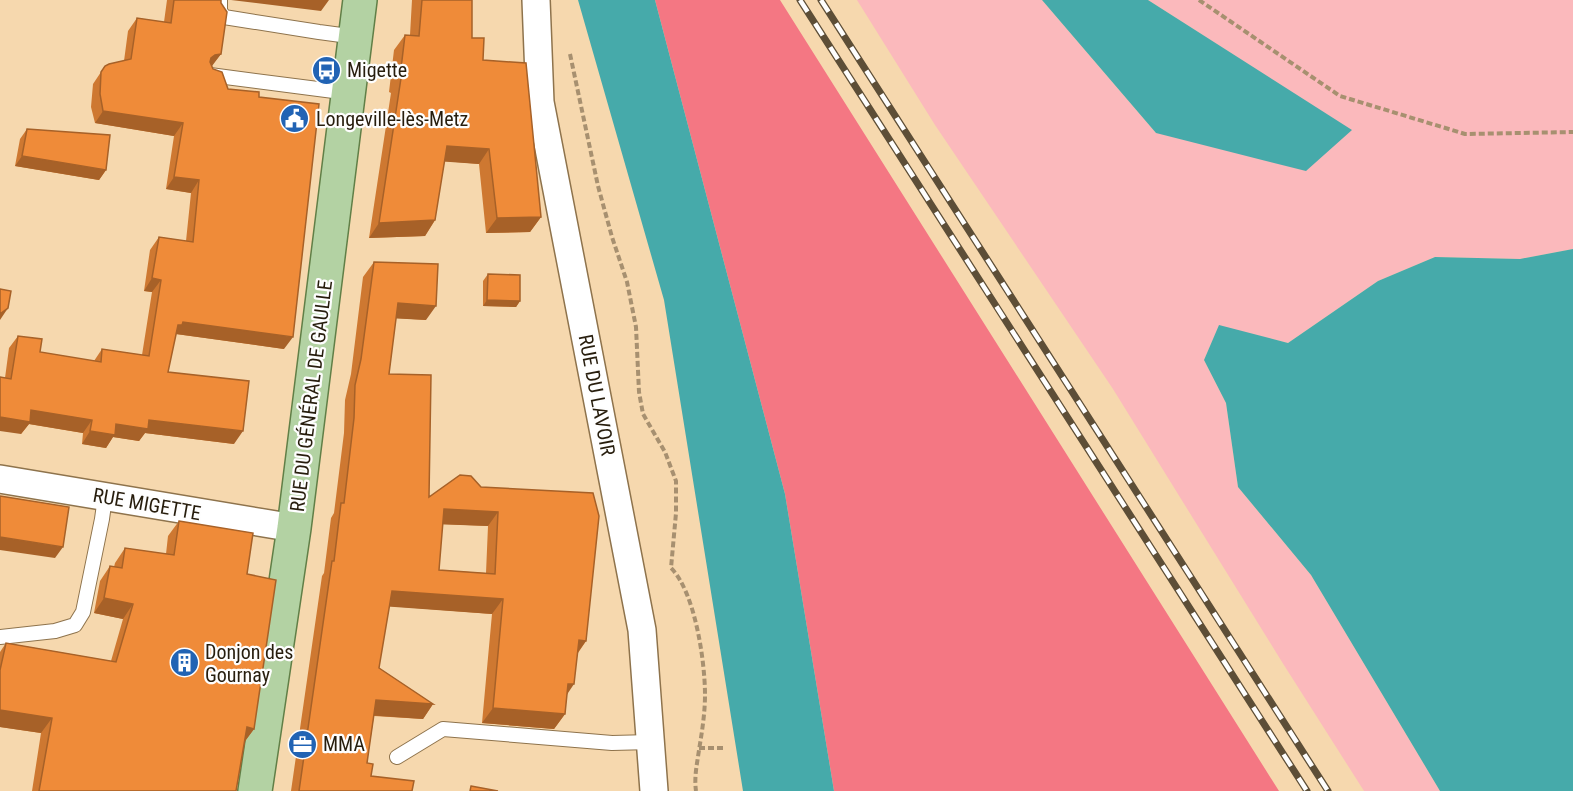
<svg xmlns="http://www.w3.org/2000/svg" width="1573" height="791" font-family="'Roboto Condensed',sans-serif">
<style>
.green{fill:#fbb9bc}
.forest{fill:#f47783}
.water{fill:#46aaaa}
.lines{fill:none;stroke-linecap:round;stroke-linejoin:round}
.service-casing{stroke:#8e734c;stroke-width:16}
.minor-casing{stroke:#8e734c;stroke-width:30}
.primary-casing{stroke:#617f47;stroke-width:36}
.path{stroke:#a79070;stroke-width:4;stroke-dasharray:6 3;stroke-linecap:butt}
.service{stroke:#fff;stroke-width:14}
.minor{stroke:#fff;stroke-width:27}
.primary{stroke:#b3d2a3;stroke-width:33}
.rail-casing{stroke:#5d4e37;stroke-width:7}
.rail{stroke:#fefefe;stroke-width:4.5;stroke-dasharray:14;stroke-linecap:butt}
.wall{fill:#ce7831;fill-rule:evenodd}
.shaded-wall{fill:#a76128}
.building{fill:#ef8b39;stroke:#a76128;stroke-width:1.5;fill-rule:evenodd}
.labels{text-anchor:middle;stroke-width:4.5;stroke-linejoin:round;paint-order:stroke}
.poi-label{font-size:20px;fill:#271d0d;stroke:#fefefe;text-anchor:start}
.street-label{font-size:20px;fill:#271d0d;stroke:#fefefe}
</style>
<rect width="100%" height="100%" fill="#f6d8ae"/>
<path class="green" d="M857,0h185l114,133 195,-3 -203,-130h425v249l-53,10 -85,-2 -57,24 -90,62 -69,-17 -15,34 22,43 12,84 73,88 129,216h-76l-82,-129 -169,-273 -178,-264z"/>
<path class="forest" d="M655,0h125l499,791h-445l-49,-297z"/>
<path class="water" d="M578,0h77l130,494 49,297h-91l-79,-491z
M1042,0h106l204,130 -46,41 -150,-38z
M1573,249v542h-133l-129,-216 -73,-88 -12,-84 -22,-43 15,-35 69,18 90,-62 57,-24 85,2z"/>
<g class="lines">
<defs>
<path id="service" d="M220,0v11l4,6 95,15 37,5
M210,75l139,18
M0,637l55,-6 20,-6 8,-13 19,-93 3,-22
M397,757l46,-28 169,14 39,-1"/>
<path id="minor" d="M536,0l4,102 102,528 12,161
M0,479l294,49"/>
<path id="primary" d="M255,791l39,-263 66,-528"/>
</defs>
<use href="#service" class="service-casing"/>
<use href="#minor" class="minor-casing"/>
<use href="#primary" class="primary-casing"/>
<path class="path" d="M1199,0l141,96 125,38 108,-2
M570,54l28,132 14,51 15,45 9,45 3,65 4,22 22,38 11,29v32l-5,55c24,24 34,93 34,127 0,18 -3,37 -6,55 -2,14 -5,27 -3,41
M699,748h24"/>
<use href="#service" class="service"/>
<use href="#minor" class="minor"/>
<use href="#primary" class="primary"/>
<defs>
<path id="rail" d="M800,0l507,791
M821,0l507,791"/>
</defs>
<use href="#rail" class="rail-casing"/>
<use href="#rail" class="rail"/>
</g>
<path class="wall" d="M167,0h54v54l-10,12 2,3 15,20 31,8 25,252 -108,-15 -8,38 66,72 -89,-11 -6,8 -26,-4 -7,11 -24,-4 1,-11 -54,-9 -8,10 -16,-56 4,-30 9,-12 22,16 54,9 8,-12 40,6 10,-63 -8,-1 6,-41 9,-13 27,4 5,-48 -25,-4 8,-53 -79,-13 -4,-16 2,-23 12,-18 19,-5 4,-30 9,-13 27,4z
M412,0h60v38l11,22 58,157 -11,15 -44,1 -7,-69 -35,-3 -9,59 -10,16 -56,2 22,-145 -2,-1 5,-42 11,-15h5z
M27,129l79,41 -7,10 -84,-14 5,-27z
M374,262l52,58 -30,-2 -7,56 40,123 52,-10 105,154 -8,12 -11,42 -2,19 -11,15 -72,-6 10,-109 -103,-8 -10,62 54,36 -10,15 -49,-3 -7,47 4,13 41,15h-121l31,-215 2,-3 7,-55 3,-5 10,-80 1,-33 6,-26 12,-97zM442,524l46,2 -2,47 -47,-3z
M488,274l32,27 -4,6 -33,-1v-25z
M179,521l68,53 7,155 -9,12 -9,50h-204l9,-58 -41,-6v-75l6,-9 105,18 12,-42 -29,-6 6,-32 10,-15 4,1 1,-4 10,-15 41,6 2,-18z"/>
<path class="shaded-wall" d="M231,0h98l-8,11z
M221,54l-9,12 -6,1 5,-9 4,-3z
M103,111l80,12 -9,13 -79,-13z
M447,146l42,3 -10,15 -43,-3z
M22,156l84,14 -7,10 -84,-14z
M174,177l25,3 -8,13 -25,-4z
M541,217l-11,15 -44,1 11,-15z
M435,220l-10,16 -56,2 10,-15z
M152,278l9,2 -9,12 -8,-1z
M487,300l33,1 -4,6 -33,-1z
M398,303l38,3 -10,14 -38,-2z
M8,308l-8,12v-6z
M183,322l110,15 -9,12 -108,-15 2,-9z
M31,410l61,10 -9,13 -54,-9 -8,10 -21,-3v-14z
M149,420l94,11 -9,13 -89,-11 -6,8 -26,-4 -7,11 -24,-4 8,-13 26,-7z
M444,509l54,3 -10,14 -55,-2z
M0,537l63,10 -8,11 -55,-8z
M392,591l111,8 -11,15 -111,-8z
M104,598l29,6 -10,15 -29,-6z
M579,640l7,1 -10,14z
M568,684h6l-10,15z
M376,700l57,4 -10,15 -57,-4z
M493,708l72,6 -11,15 -72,-6z
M0,710l52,8 -11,15 -41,-6z
M247,727l7,2 -11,15z"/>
<path class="building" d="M174,0h47v3l6,9 -6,42 -6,1 -4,3 -1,4 3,7 9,3 6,17 31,3v5l60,7 -26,233 -110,-15 -1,3h-4l-10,47 81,9 -6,50 -94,-11 -1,9 -32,-5 -1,11 -25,-4 2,-11 -61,-10 -1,12 -30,-5v-40l11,2 7,-43 24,3 -2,13 61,10 1,-13 47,7 12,-76 -9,-2 7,-41 34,5 6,-62 -25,-3 9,-54 -80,-12 -3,-17 1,-22 4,-6 4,-2 22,-5 6,-41 34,5z
M422,0h50v38h12l-1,22 43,3 15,154 -44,1 -8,-69 -42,-3 -12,74 -56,3 22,-145 -1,-1 5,-42 14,1z
M27,129l83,6 -4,35 -84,-14z
M374,262l64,2 -2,42 -38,-3 -9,71 42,1 -2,122 31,-22 11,1 10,11 112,6 6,23 -13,125 -7,-1 -5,44h-6l-3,30 -72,-6 10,-109 -111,-8 -13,77 54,36 -57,-4 -9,63 6,1 -2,12 43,5 -2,10h-113l33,-230h2l7,-58h3l10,-85 1,-33 6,-26zM444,509l54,3 -3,62 -56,-4z
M488,274l32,1v26l-33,-1z
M0,289l11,2 -3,17 -8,6z
M0,496l69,11 -6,40 -63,-10z
M179,521l74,12 -6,41 29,6 -22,149 -7,-2 -11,64h-197l13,-73 -52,-8v-40l6,-27 110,19 17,-58 -29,-6 6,-32 12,2 3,-20 49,7z
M471,786l27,5h-28z"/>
<defs>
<symbol id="bus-disc" viewBox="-11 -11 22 22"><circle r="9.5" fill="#2163b4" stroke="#fefefe"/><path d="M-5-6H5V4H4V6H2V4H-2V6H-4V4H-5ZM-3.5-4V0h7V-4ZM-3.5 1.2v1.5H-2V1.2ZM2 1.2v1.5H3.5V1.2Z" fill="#fff"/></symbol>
<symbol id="civic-disc" viewBox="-11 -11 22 22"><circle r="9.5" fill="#2163b4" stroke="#fefefe"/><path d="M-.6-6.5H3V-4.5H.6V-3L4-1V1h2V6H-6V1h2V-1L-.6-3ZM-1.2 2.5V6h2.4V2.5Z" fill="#fff"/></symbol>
<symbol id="building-disc" viewBox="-11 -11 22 22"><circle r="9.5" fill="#2163b4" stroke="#fefefe"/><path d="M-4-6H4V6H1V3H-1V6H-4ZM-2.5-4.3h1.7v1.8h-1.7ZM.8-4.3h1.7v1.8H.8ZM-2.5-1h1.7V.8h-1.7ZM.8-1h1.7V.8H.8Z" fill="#fff"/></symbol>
<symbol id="office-disc" viewBox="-11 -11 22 22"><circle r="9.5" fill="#2163b4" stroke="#fefefe"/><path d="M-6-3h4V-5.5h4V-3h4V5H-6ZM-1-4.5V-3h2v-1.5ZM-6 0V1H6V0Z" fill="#fff"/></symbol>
</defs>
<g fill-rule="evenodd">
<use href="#bus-disc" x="310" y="54" width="33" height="33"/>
<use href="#civic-disc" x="278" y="102" width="33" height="33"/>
<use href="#building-disc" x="168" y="646" width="33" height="33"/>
<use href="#office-disc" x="286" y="728" width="33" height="33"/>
</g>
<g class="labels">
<g class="poi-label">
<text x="347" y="77">Migette</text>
<text x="316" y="126">Longeville-lès-Metz</text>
<text x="205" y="659">Donjon des<tspan x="205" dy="23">Gournay</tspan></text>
<text x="323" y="751">MMA</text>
</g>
<g class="street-label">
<text transform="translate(597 395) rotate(79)" y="7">RUE DU LAVOIR</text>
<text transform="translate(311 396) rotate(-83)" y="7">RUE DU GÉNÉRAL DE GAULLE</text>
<text transform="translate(147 504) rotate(10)" y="7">RUE MIGETTE</text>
</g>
</g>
</svg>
